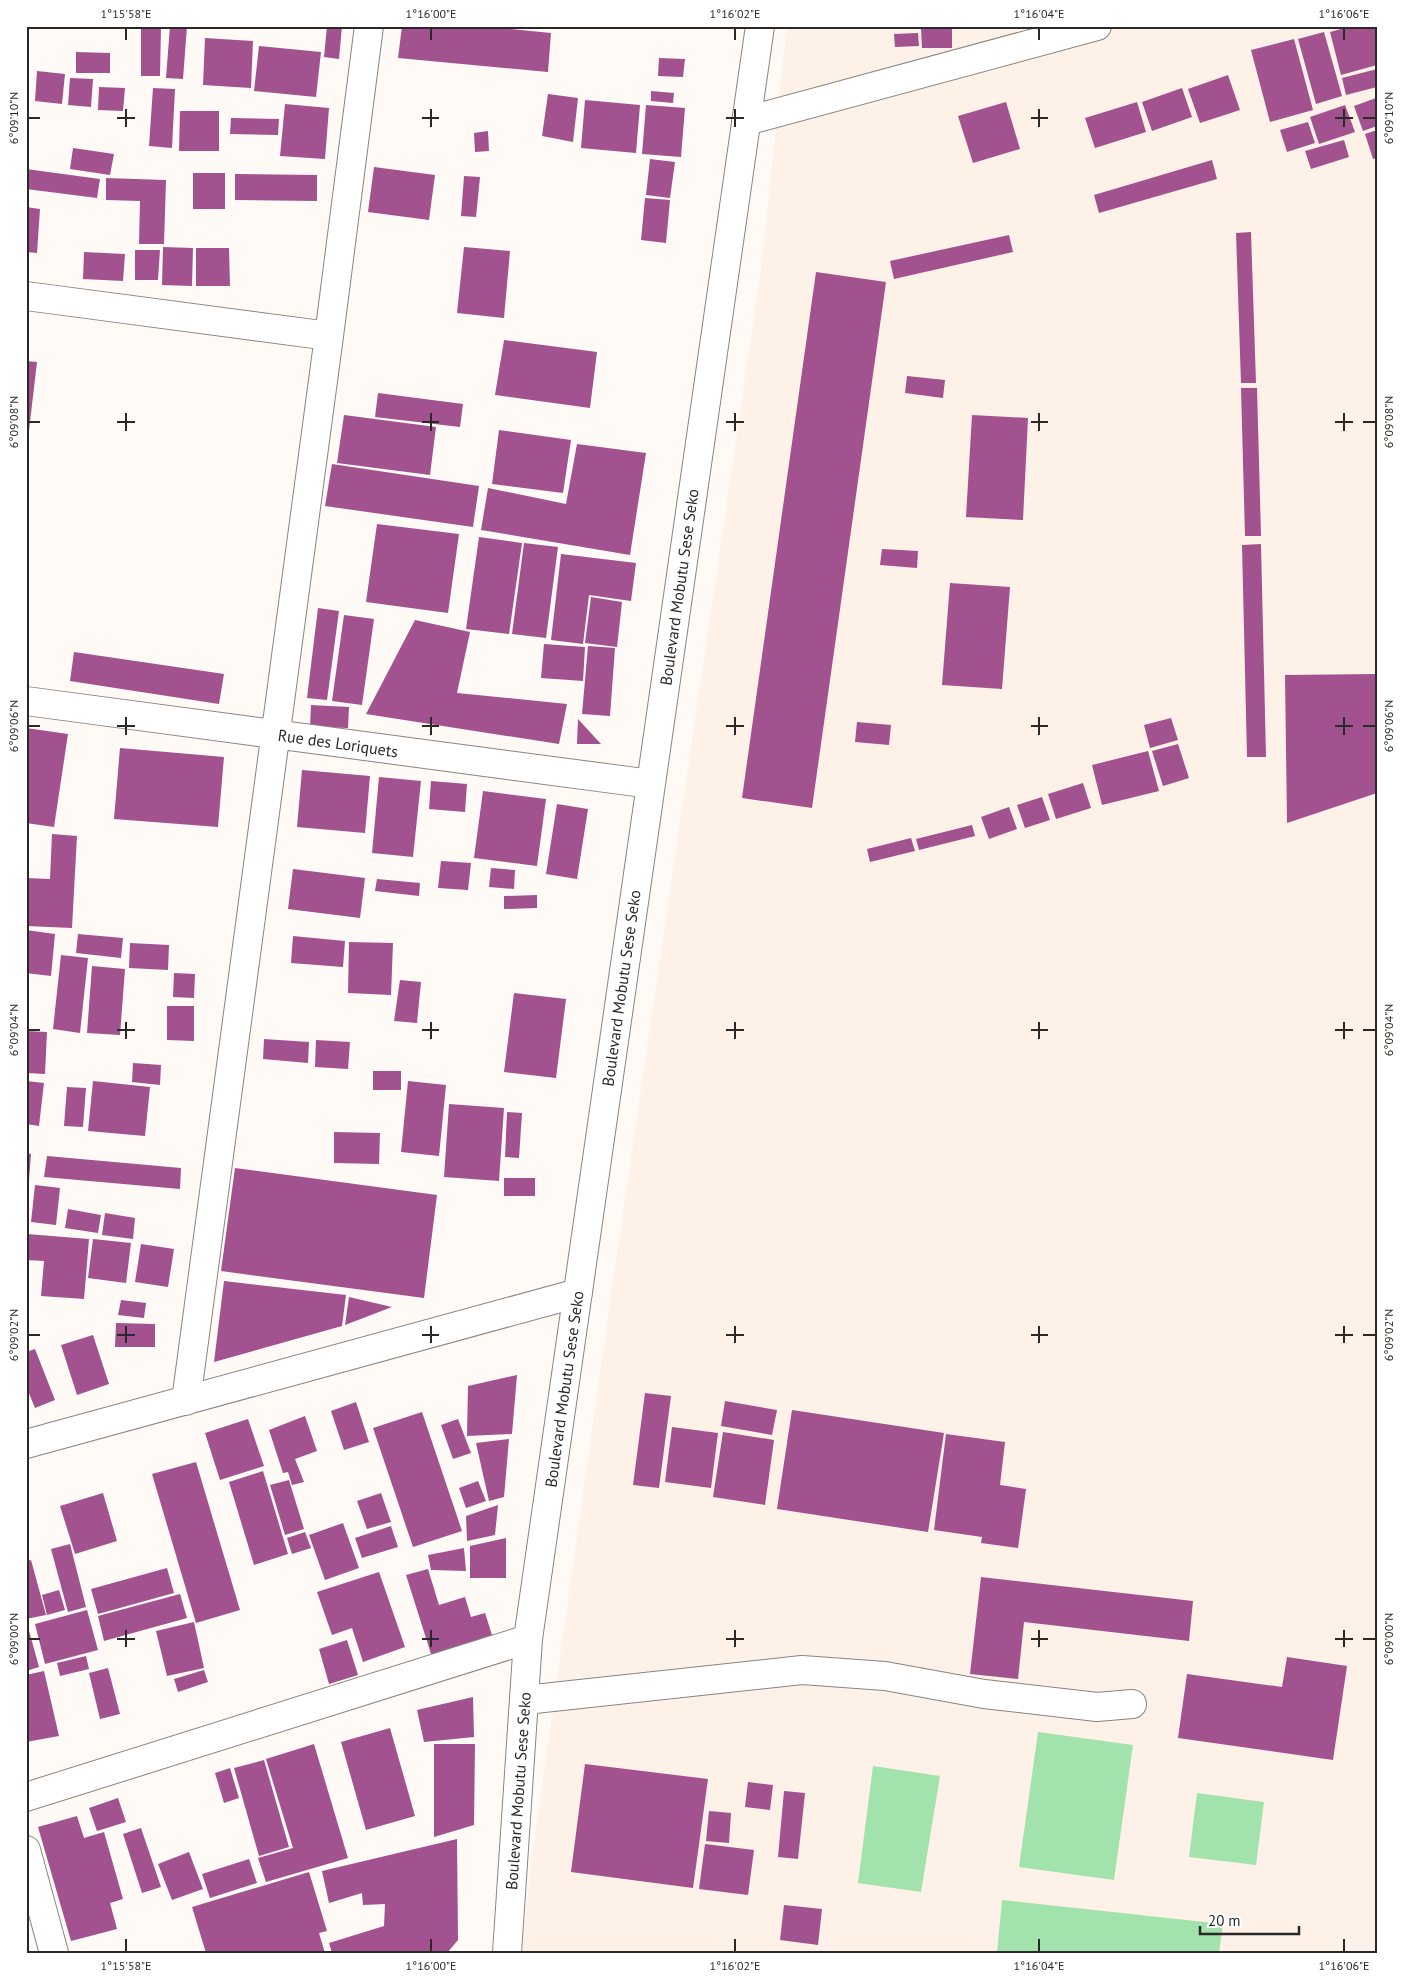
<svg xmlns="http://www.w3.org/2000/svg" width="1403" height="1979" font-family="'PT Sans',sans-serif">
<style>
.built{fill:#fef1e7}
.green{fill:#a2e2ac}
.building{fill:#a2528e}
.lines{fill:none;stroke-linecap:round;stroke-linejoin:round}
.minor-casing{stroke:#8a8480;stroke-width:30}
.minor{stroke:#fff;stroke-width:28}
.ticks{fill:none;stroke:#2b2927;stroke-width:2}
.labels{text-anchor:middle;stroke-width:5;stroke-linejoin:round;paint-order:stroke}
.street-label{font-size:16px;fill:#2b2927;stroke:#fff}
.neatline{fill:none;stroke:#2b2927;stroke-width:2}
.ticks-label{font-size:12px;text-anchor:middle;fill:#2b2927}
</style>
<rect width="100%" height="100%" fill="#fffaf6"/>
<path class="built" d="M787,26h590v1927h-855l8,-81 80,-570 151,-1033z"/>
<path class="green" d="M1038,1732l95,13 -19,135 -95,-13z
M873,1766l67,10 -19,116 -63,-9z
M1197,1793l67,9 -8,63 -67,-8z
M1002,1900l221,24 -4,29h-222z"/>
<path class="building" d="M141,26h20l-1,50h-19z
M170,26h17l-4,53 -17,-1z
M327,26h15l-3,33 -15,-2z
M402,26h77l72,7 -3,39 -150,-14z
M1352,26h25v39l-36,10 -11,-43z
M952,27v21h-30l-1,-20z
M1324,32l18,64 -26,8 -18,-65z
M918,33l1,13 -24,1 -1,-13z
M205,38l48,3 -2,47 -48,-3z
M1294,39l19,71 -43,12 -19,-72z
M259,46l62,6 -5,45 -62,-6z
M76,52l34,1v20h-34z
M659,58l26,1 -2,18 -25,-1z
M1377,69v18l-31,8 -4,-17z
M37,71l28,3 -3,30 -27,-3z
M1228,75l12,35 -40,13 -12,-34z
M70,78l23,1 -2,28 -23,-2z
M99,87l26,1 -2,23 -25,-1z
M153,88l22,1 -3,59 -23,-2z
M1182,88l10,29 -40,14 -10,-29z
M651,91l23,2 -1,10 -22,-2z
M548,94l30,4 -5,44 -31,-6z
M1376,98l1,28 -14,5 -9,-25z
M585,100l55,5 -4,48 -55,-5z
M1006,102l14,47 -47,14 -15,-47z
M1137,102l9,30 -51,16 -10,-30z
M285,104l44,4 -4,51 -45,-3z
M646,105l39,3 -4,49 -39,-3z
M1345,105l10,27 -36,12 -9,-27z
M180,111h39v40h-40z
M231,118l48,1 -1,16 -48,-1z
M1308,122l7,21 -28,9 -7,-22z
M1377,130v28l-4,1 -8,-25z
M488,131l1,20 -14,1 -1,-19z
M1344,140l5,17 -38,12 -6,-18z
M73,148l41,6 -4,21 -40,-6z
M650,159l25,3 -5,36 -24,-3z
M1212,160l5,19 -118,34 -5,-18z
M374,167l61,8 -6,45 -61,-8z
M26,169l74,10 -3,19 -71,-9z
M193,173h32v36h-32z
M235,174l82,1v26l-82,-1z
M464,176l16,1 -4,40 -15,-1z
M106,178l60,2 -2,64h-25l1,-43 -34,-1z
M645,198l25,2 -4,43 -25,-3z
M26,207l14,2 -3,44 -11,-1z
M1251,232l5,151h-15l-5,-150z
M1009,235l4,17 -119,27 -4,-18z
M163,247l30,1 -1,38 -30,-1z
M464,247l46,4 -6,67 -47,-5z
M196,248h33l1,38h-34z
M135,250h25l-2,30h-23z
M84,252l41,2 -2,27 -40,-2z
M816,272l70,10 -74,526 -70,-10z
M504,340l93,12 -7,56 -95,-13z
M26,361l11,1 -9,77h-2z
M907,376l38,4 -2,18 -38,-5z
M1241,388h16l4,148h-16z
M378,393l85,11 -3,23 -85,-10z
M344,415l92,12 -6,48 -93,-12z
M972,415l56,3 -5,102 -57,-3z
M499,430l72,10 -8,53 -71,-9z
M577,444l69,9 -16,102 -149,-25 7,-42 78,16z
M332,464l147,22 -6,41 -148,-21z
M377,524l82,10 -11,79 -82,-11z
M479,537l43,6 -13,91 -43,-5z
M524,543l34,4 -12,91 -34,-4z
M1261,544l5,213h-19l-5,-212z
M882,549l36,2 -1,17 -37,-3z
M561,554l75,9 -5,38 -42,-6 -6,49 -32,-4z
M950,583l60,4 -8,102 -60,-4z
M591,597l31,5 -5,45 -32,-4z
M318,608l21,3 -12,89 -20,-2z
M344,615l30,4 -12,86 -30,-4z
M415,620l55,12 -13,61 110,11 -8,40 -193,-30z
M544,644l41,3 -2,34 -42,-3z
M588,646l27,2 -5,68 -28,-2z
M74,652l150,22 -5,30 -149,-23z
M1377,674v119l-90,30 -2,-148z
M311,705l38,2 -1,21 -38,-1z
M1171,718l7,22 -28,8 -6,-23z
M578,719l23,25h-24z
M857,722l34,3 -2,20 -34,-3z
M26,728l42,6 -14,93 -28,-4z
M1178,744l11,34 -26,8 -11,-35z
M120,748l104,9 -6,70 -104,-8z
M1148,751l11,40 -57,14 -10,-40z
M302,770l68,6 -5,57 -68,-6z
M379,777l42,4 -8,76 -41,-4z
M431,781l36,3 -2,28 -36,-3z
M1083,783l8,25 -35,11 -8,-25z
M483,791l63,8 -9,67 -63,-8z
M1042,797l8,23 -25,8 -8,-23z
M557,804l31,5 -11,70 -31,-5z
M1009,807l8,22 -28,10 -8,-22z
M972,825l3,11 -56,14 -3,-11z
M52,834l25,2 -5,92 -46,-2v-48l24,1z
M911,838l4,13 -45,11 -3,-13z
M441,861l30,2 -3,27 -30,-2z
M491,868l24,2 -1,19 -25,-2z
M293,869l72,9 -5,40 -72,-9z
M377,879l43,4 -1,13 -44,-5z
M537,895v13l-33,1v-13z
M26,930l29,4 -4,42 -25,-3z
M78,934l45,4 -2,20 -45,-5z
M293,936l52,5 -2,26 -52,-4z
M349,942l44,1 -2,52 -43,-2z
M130,943l39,2 -1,25 -39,-2z
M61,955l27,3 -8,75 -27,-4z
M92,966l33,3 -5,66 -33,-2z
M174,973l21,1 -1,24 -21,-1z
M400,980l21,2 -4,41 -23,-2z
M514,993l52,6 -10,79 -52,-6z
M167,1006h27v35l-27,-1z
M26,1031l21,1 -2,42 -19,-1z
M264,1039l45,3 -1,21 -45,-4z
M316,1040l34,2 -2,27 -33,-2z
M133,1063l28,2 -1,20 -28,-3z
M373,1071h28v19h-28z
M26,1081l18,2 -5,43 -13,-2z
M93,1081l57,6 -5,49 -57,-5z
M408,1081l38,4 -7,71 -38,-4z
M67,1087l19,1 -3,39 -19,-1z
M449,1104l55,4 -5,73 -55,-4z
M507,1112l15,1 -3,45 -14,-1z
M334,1132l46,1 -1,31 -45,-1z
M26,1153l5,1 -3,38h-2z
M47,1156l134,12 -1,21 -136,-12z
M235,1168l202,27 -13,103 -203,-27z
M504,1178h31v18h-31z
M35,1185l25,3 -4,37 -25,-3z
M68,1209l33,6 -3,18 -33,-5z
M105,1213l30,5 -2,21 -31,-4z
M27,1234l62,5 -5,60 -43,-3 3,-35 -18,-1z
M93,1239l38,4 -5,40 -38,-5z
M141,1244l33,5 -6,38 -33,-5z
M224,1281l122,14 -4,31 -128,36z
M349,1297l43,10 -47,18z
M121,1300l25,3 -2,15 -26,-3z
M116,1323l39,1v23h-40z
M93,1335l16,49 -32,11 -16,-50z
M35,1349l20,51 -20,8 -9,-22v-34z
M517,1375l-5,59 -45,2 1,-50z
M645,1393l26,3 -12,92 -26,-3z
M725,1401l52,9 -5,25 -51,-9z
M356,1402l13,40 -25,8 -13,-39z
M792,1410l152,23 -16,99 -151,-23z
M422,1412l40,119 -49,16 -40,-119z
M305,1416l12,35 -22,8 9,23 -12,3 -4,-13 -5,1 -14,-43z
M248,1419l16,47 -44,14 -15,-47z
M458,1419l13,34 -18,6 -12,-34z
M672,1427l46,6 -7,55 -46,-6z
M723,1432l51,8 -9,65 -52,-8z
M946,1434l59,8 -5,43 26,4 -8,59 -37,-5 1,-6 -48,-7z
M509,1439l-5,58 -15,4 -13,-58z
M196,1462l44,148 -44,13 -44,-149z
M263,1471l25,83 -34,11 -25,-83z
M289,1480l15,49 -19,6 -15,-50z
M478,1481l8,20 -20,7 -7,-20z
M103,1493l14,48 -42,13 -15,-48z
M381,1493l10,29 -24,7 -10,-28z
M498,1505l-3,30 -28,6 -1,-25z
M343,1523l16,45 -34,12 -16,-45z
M391,1526l7,21 -36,11 -7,-20z
M305,1532l6,16 -19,6 -5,-16z
M506,1538v40h-36v-32z
M70,1544l16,63 -18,5 -17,-63z
M464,1548l2,23 -35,-1 -3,-15z
M31,1560l15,55 -20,4v-58z
M167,1568l7,25 -76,21 -7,-25z
M428,1569l11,36 26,-8 6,20 14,-4 8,25 -61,19 -26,-82z
M379,1572l26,75 -42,15 -11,-34 -20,7 -15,-43z
M981,1577l212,24 -4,40 -165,-19 -6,57 -48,-5z
M59,1590l6,20 -18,5 -5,-20z
M180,1594l7,24 -83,23 -6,-25z
M87,1610l11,40 -53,14 -10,-40z
M194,1622l10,46 -37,8 -11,-45z
M28,1627l11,40 -13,4v-43z
M347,1640l11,35 -29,9 -10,-35z
M86,1656l3,13 -29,7 -3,-13z
M1287,1657l60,9 -14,94 -155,-22 9,-64 95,13z
M108,1668l12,46 -20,5 -11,-46z
M204,1670l4,12 -30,10 -4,-13z
M44,1671l15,65 -33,6v-67z
M473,1697l1,40 -50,5 -7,-32z
M390,1728l25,88 -49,14 -25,-88z
M314,1744l34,114 -82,24 -8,-24 35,-10 -27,-89z
M434,1744h41l-1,81 -40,12z
M264,1760l25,87 -30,9 -25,-88z
M585,1764l123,15 -15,109 -122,-16z
M230,1768l9,30 -15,5 -9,-30z
M748,1782l25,3 -3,25 -25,-3z
M784,1791l21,2 -7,66 -20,-2z
M118,1798l8,24 -29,9 -8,-23z
M709,1811l22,2 -2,30 -23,-2z
M77,1816l7,22 20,-6 19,67 -13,4 7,26 -46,12 -33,-114z
M141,1828l20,59 -19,6 -19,-59z
M457,1839l1,101 -11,13h-115l-3,-10 55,-17 1,-22 -22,1 -1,-12 -33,10 -7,-32z
M705,1844l49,6 -6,45 -49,-6z
M189,1852l14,37 -31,11 -14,-36z
M249,1859l8,24 -47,15 -8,-24z
M309,1872l18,59 -8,2 6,20h-119l-14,-46z
M784,1905l38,4 -4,36 -38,-5z"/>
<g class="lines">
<defs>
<path id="minor" d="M746,121l351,-95
M26,296l303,40
M26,701l625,83
M186,1401l143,-1065 40,-310
M26,1444l552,-151
M525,1700l277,-30 83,6 99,18 113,13 35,-3
M26,1797l502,-158
M26,1850l28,103
M507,1953l21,-314 232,-1613"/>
</defs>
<use href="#minor" class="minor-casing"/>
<use href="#minor" class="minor"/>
</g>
<path class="ticks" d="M126,28v12M431,28v12M735,28v12M1039,28v12M1344,28v12M126,109v18M431,109v18M735,109v18M1039,109v18M1344,109v18M28,118h12M117,118h18M422,118h17M726,118h18M1031,118h17M1335,118h18M1363,118h13M126,413v18M431,413v18M735,413v18M1039,413v18M1344,413v18M28,422h12M117,422h18M422,422h17M726,422h18M1031,422h17M1335,422h18M1363,422h13M126,717v18M431,717v18M735,717v18M1039,717v18M1344,717v18M28,726h12M117,726h18M422,726h17M726,726h18M1031,726h17M1335,726h18M1363,726h13M126,1022v17M431,1022v17M735,1022v17M1039,1022v17M1344,1022v17M28,1030h12M117,1030h18M422,1030h17M726,1030h18M1031,1030h17M1335,1030h18M1363,1030h13M126,1326v17M431,1326v17M735,1326v17M1039,1326v17M1344,1326v17M28,1335h12M117,1335h18M422,1335h17M726,1335h18M1031,1335h17M1335,1335h18M1363,1335h13M126,1630v17M431,1630v17M735,1630v17M1039,1630v17M1344,1630v17M28,1639h12M117,1639h18M422,1639h17M726,1639h18M1031,1639h17M1335,1639h18M1363,1639h13M126,1939v13M431,1939v13M735,1939v13M1039,1939v13M1344,1939v13"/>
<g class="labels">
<g class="street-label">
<text transform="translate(679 587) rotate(-82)" y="6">Boulevard Mobutu Sese Seko</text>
<text transform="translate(338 743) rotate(8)" y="6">Rue des Loriquets</text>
<text transform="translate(621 988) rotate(-82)" y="6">Boulevard Mobutu Sese Seko</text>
<text transform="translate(564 1389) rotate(-82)" y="6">Boulevard Mobutu Sese Seko</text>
<text transform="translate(518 1791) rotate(-86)" y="6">Boulevard Mobutu Sese Seko</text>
</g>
</g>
<rect width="1403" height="1979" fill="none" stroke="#ffffff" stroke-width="55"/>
<path d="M1200 1926v8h99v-8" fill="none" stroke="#2b2927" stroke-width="2.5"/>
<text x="1208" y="1926" font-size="15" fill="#2b2927" stroke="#ffffff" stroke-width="4" paint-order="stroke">20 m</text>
<rect x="28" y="28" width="1348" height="1924" class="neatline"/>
<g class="ticks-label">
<text x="126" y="18">1°15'58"E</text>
<text x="431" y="18">1°16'00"E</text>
<text x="735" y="18">1°16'02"E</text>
<text x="1039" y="18">1°16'04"E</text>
<text x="1344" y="18">1°16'06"E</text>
<text transform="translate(14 118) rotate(-90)" y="4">6°09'10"N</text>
<text transform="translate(1389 118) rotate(-90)" y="4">6°09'10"N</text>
<text transform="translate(14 422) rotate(-90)" y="4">6°09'08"N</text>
<text transform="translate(1389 422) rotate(-90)" y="4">6°09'08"N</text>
<text transform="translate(14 726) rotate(-90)" y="4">6°09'06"N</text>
<text transform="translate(1389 726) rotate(-90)" y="4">6°09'06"N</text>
<text transform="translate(14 1030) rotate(-90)" y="4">6°09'04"N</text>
<text transform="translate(1389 1030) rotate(-90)" y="4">6°09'04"N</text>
<text transform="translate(14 1335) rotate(-90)" y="4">6°09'02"N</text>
<text transform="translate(1389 1335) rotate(-90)" y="4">6°09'02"N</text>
<text transform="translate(14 1639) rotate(-90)" y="4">6°09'00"N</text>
<text transform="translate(1389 1639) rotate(-90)" y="4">6°09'00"N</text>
<text x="126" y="1970">1°15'58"E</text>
<text x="431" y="1970">1°16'00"E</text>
<text x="735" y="1970">1°16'02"E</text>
<text x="1039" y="1970">1°16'04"E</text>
<text x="1344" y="1970">1°16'06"E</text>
</g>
</svg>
